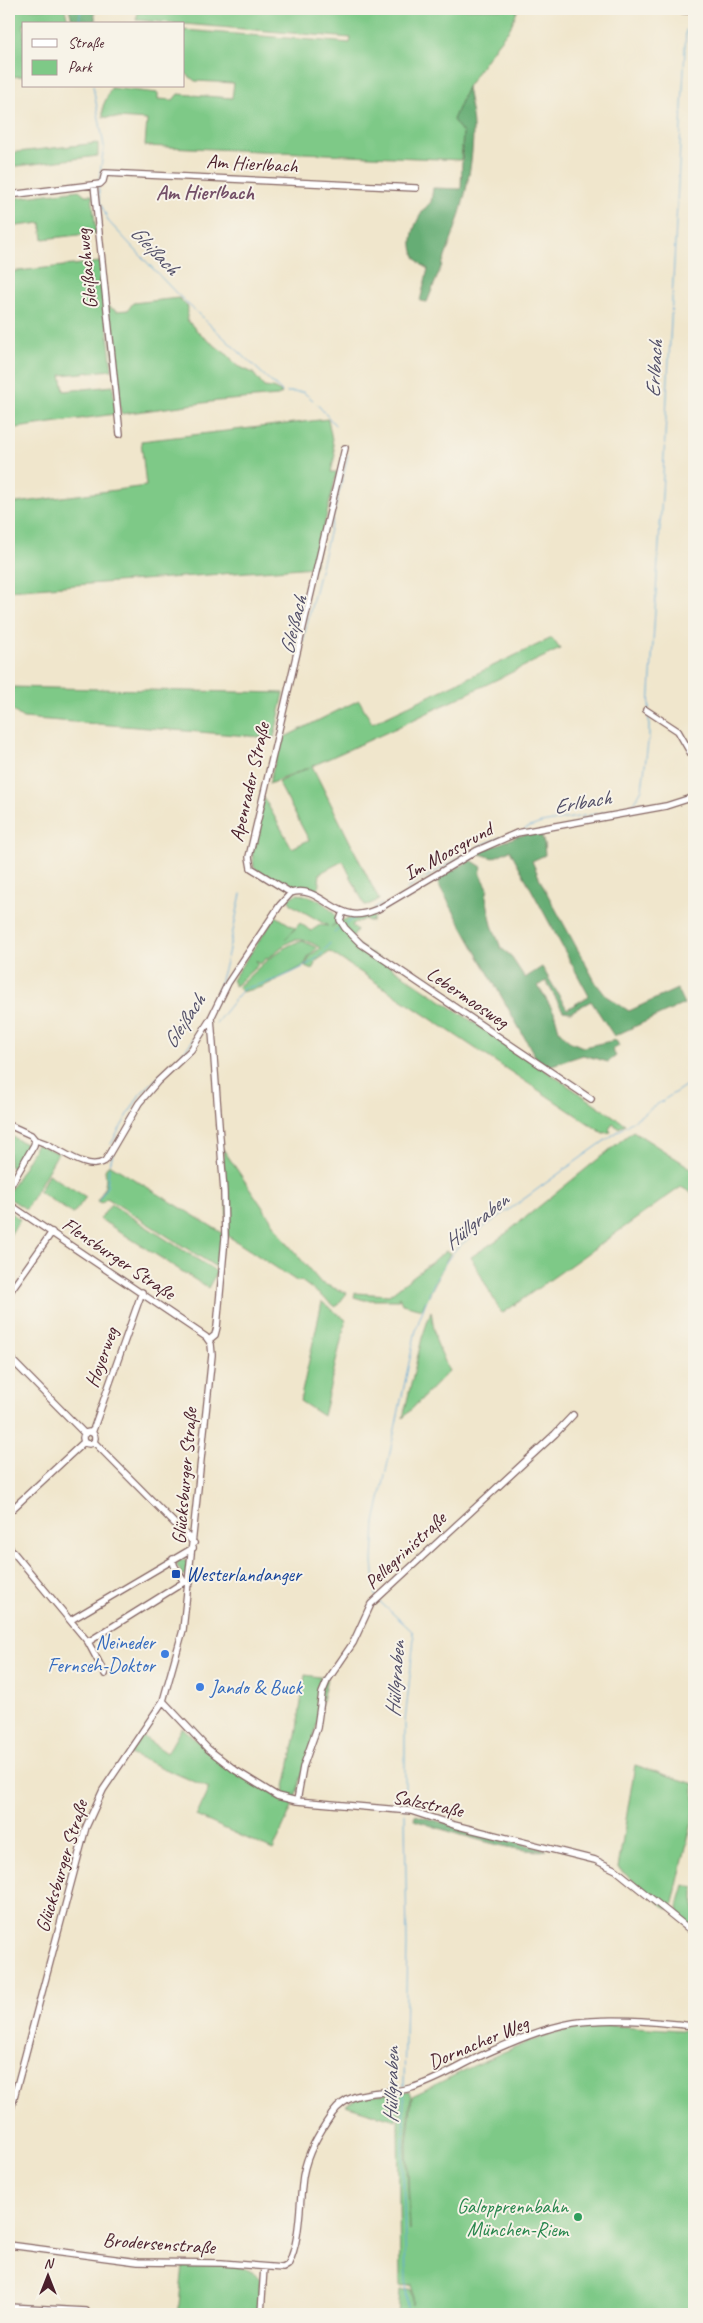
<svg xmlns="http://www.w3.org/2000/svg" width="703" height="2323" font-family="Caveat,sans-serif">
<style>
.green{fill:#7ec987;stroke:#647459}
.forest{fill:#66ad74;stroke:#586650}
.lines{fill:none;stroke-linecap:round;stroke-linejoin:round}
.stream{stroke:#61a9d8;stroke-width:1}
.minor-casing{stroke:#846563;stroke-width:8}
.major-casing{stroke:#846563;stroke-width:9}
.minor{stroke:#fff;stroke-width:5.5}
.major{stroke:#fff;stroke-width:7}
.transit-dot{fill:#1a4fb4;stroke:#f7f3e8;stroke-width:2}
.shop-dot{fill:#3f7fe0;stroke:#f7f3e8;stroke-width:2}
.leisure-dot{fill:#2e9e5b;stroke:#f7f3e8;stroke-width:2}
.labels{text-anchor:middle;stroke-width:4;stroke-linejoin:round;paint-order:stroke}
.street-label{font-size:20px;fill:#4a1f2b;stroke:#f7f3e8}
.transit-label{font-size:20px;fill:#164399;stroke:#f7f3e8;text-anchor:start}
.shop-label{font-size:20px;fill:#366cbe;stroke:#f7f3e8;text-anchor:end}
.leisure-label{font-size:20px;fill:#27864d;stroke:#f7f3e8;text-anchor:end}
.neighbourhood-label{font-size:21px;font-weight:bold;fill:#745068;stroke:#f7f3e8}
.water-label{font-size:21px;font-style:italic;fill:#524f68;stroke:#f7f3e8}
</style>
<rect width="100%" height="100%" fill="#f7f3e8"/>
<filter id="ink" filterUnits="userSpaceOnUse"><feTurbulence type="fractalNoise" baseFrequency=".02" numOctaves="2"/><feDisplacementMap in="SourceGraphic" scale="10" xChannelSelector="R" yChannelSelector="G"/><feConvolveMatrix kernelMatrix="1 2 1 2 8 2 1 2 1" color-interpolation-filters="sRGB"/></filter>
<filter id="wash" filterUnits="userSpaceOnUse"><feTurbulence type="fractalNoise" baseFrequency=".0096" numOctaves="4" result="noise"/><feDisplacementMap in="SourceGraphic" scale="20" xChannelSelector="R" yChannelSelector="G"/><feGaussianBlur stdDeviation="1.12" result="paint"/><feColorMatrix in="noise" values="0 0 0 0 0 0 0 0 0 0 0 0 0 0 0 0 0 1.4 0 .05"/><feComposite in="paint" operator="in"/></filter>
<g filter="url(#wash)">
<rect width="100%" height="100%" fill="#f0e6cc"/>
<path class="green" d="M9,9h56l4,15h-45v52l-15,1z
M139,9h379l-8,19 -13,16 -30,43 -14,33 10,13 -2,27 -316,-14 2,-26 -44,-3v-11l8,-18 47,5v6l15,1 5,-6 54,4 2,-15 -39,-2 -11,-9v-42l166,13 1,-5 -215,-18z
M98,143v13l-89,11v-14z
M79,190l6,5h7l4,38 -53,6 -2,-16 -32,4v-28z
M100,262l12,108 -51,5 3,16 49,-5 2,28 -106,15v-157z
M179,298l9,9 -1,13 15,16 27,20 7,9 17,8 11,14 9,1 9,5 -4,3 -60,5 -97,13 -14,-108 10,5 11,-1 5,-7z
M328,419l7,36 -4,17h6l-23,95 -305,23v-86l137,-18 -5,-45z
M552,638l8,11 -168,81 -80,36 67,134 -14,6 -22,-45 -23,12 -2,20c-13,-7 -15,-3 -27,-6 -13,-2 -26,-13 -37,-19l-2,-17 12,-53 28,50 17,-8 -31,-58 32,-15 -41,17 12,-45 78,-39 13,23z
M9,687l275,6 -10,45 -251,-20 -14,-10z
M296,894c20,1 31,10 43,26l-8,7 8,-6 36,-9 -3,10 -8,-3 -12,6 5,6 -6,9 274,184 -6,4 -6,-4 -4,5 2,3 -8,1 -273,-181 -14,9 -4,9 -7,-3 5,-11 10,-8c-25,-17 -33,-5 -53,11l-1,-2v2l-6,5 -4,-4 2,5 -23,21 -3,-6 44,-64 19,12 -10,12 15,-17 11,8 9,-6 8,1 -36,-21 -4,-6z
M303,941l14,7 -8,8 -5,10 -42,21 -21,5 -3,-5c15,-14 44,-44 65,-46z
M633,1131l61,39v24l-13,-7 -178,126 -3,-2 -29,-54 29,-19z
M9,1135l19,10 -14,24 -5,-3z
M37,1144l21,9 -32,56 -17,-11v-6z
M223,1149l64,94 34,40 26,10 -11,14 -36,-27 -2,2 -70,-46z
M109,1164l115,70 -2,17 -6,16 -109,-69 -6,5 -4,-2c8,-12 10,-17 8,-31z
M48,1174l38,23 -13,17 -34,-22z
M111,1204l106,68 -9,16 -108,-69z
M9,1212l11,7 -11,18z
M446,1251l4,2 -28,56 -20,-5 -3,-7v3h-35l-10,-3 1,-4 34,2z
M322,1302l24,18 -23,96 -23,-15z
M431,1311l5,30 13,30 -46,47 19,-80z
M181,1559l7,3 -2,14 -4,-2 -6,-10z
M305,1675l22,3 -11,50 -21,70 -10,-2 -1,-4 12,-57z
M182,1727l30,28 22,16 60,32 -21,47 -77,-34 13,-28 -79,-34 12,-18 25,17z
M635,1765l59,19v29l-22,94 -5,2 -49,-41z
M684,1885l10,3v42c-22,-19 -17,-19 -10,-45z
M605,2025l89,6v283h-249l1,-5 -10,-1 5,1 2,5h-45l2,-24h11l1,15v-20l-12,1 -2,-164 3,-13 -6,-1 4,1 -3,11 -51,-15 18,-9 46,-5 2,6 -5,48 4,86 -3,-86 5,-49c62,-29 124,-67 193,-71z
M183,2265c22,0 63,-5 77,14l-2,35h-80z
M9,2307l21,2 4,5h-25z"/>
<path class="forest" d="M69,9h25l2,15h-23z
M467,87c2,14 6,28 6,42 0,62 -23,117 -46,173l-7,-1 8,-32c-3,-2 -7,-4 -9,-7 -16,-17 -2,-48 12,-60l2,-14 28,1 2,-56 -10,-13z
M540,832l4,11 1,12 -13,6 11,25 53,97 10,13 23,15 48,-22 7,15 -70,32 -23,-35 -20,11 -8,-1 -17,-30 -8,5 16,26 5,18 10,11 14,6 33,-7 3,6 -7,4 4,6 -8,6 -25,-7 -34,11 -13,-8 -100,-178 35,-20 11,7 -2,6 8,15 -2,9 6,28 9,23 9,7 15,23 17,-11 25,42 22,-13 -79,-146 -17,8 -16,-5 41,-17z
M415,1815l132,35c-25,6 -106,-21 -133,-30z"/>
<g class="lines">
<path class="stream" d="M81,9l-2,13 2,2
M93,86l11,60 -5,35
M98,185l2,17 9,20 67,71 106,99
M287,392h16l10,8
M317,404l18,21
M649,709l13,-215 24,-464
M283,723l65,-268
M525,829l16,-6 79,-13 13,-5 9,-16 7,-54v-20
M477,847l27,-11
M407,889l63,-38
M374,908l8,-4
M346,924l9,-6
M334,933l7,-6
M325,950l5,-7
M216,1023l28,-35c24,-4 61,-18 79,-35
M180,1056c41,-45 48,-105 61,-162
M111,1144l29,-50 23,-21
M110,1164l3,-11
M98,1201l9,-15 2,-19
M376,1597l-3,-36 2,-38 41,-193c8,-25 19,-54 35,-75 11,-15 50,-39 66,-51 59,-43 117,-85 177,-124
M379,1601l33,30 2,7 -9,84v87
M404,2086l3,-142 -2,-131
M404,2093l-1,75 4,146"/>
</g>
</g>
<g filter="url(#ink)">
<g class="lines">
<defs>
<path id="minor" d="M94,185l26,249
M9,195l91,-11 3,-3 2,-8 311,15
M646,710l32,21 16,28
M291,893l-40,-25 -2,-11 96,-409
M343,912l-3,8 5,8 16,16 230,155
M9,1125l22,10 4,5c20,3 50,34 70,21l34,-58 19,-22 33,-31 20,-32 17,-35 52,-78 11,-12c23,-8 39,18 61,21 9,2 18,-2 26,-5l98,-58 41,-18 149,-27 28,-9
M9,1188l25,-43 1,-5
M9,1204l197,133 5,7 1,11 -29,275 -20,71 -60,89 -17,37 -77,289
M9,1293l43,-61
M209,1340l6,-5 2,-8 8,-89 -1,-46 -13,-174
M9,1357l76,77
M83 1438a6 6 0 1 1 12 0a6 6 0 1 1-12 0Z
M92,1433l50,-141
M94,1442l100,101
M9,1512l75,-70
M9,1547l79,95 17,32
M173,1559l1,6 10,17
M71,1620l122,-72
M88,1642l96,-60 6,1
M163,1701l45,48 27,21 42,26 20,5 114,10 43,14 141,35 21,10 78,63
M297,1801l6,-34 14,-39 5,-35 5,-12 26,-38 18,-39 184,-170 18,-19
M9,2245l129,17 83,1 62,5 5,-3c13,-26 11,-60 15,-89 4,-23 16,-43 29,-62 20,-28 50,-18 79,-26 26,-7 51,-24 76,-35 27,-12 57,-25 86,-30 39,-6 82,-1 121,3
M9,2307l77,4
M261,2314l3,-47"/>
<path id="major" d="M673,9l21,2"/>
</defs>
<use href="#minor" class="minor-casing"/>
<use href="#major" class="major-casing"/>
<use href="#minor" class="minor"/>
<use href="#major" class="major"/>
</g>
</g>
<rect class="transit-dot" x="171" y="1569" width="10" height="10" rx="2.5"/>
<g class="shop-dot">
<circle cx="165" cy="1654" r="5"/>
<circle cx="200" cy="1687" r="5"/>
</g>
<circle class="leisure-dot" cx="578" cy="2217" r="5"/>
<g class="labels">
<g class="street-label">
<text transform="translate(252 163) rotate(3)" y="7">Am Hierlbach</text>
<text transform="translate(86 269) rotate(-96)" y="7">Gleißachweg</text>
<text transform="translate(249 782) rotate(-77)" y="7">Apenrader Straße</text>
<text transform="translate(448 851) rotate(-29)" y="7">Im Moosgrund</text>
<text transform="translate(468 997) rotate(34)" y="7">Lebermoosweg</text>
<text transform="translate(119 1258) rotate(34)" y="7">Flensburger Straße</text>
<text transform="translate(101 1357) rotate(-70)" y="7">Hoyerweg</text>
<text transform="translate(184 1476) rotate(-85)" y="7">Glücksburger Straße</text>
<text transform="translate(405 1550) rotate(-43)" y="7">Pellegrinistraße</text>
<text transform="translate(428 1803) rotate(12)" y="7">Salzstraße</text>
<text transform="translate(61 1866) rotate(-73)" y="7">Glücksburger Straße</text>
<text transform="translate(478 2042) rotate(-23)" y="7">Dornacher Weg</text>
<text transform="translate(159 2243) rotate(4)" y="7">Brodersenstraße</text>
</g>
<g class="transit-label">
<text x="186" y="1581">Westerlandanger</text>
</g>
<g class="shop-label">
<text x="155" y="1649">Neineder<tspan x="155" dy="23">Fernseh-Doktor</tspan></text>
<text x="210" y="1694" text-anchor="start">Jando &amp; Buck</text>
</g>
<g class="leisure-label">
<text x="568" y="2213">Galopprennbahn<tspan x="568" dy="23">München-Riem</tspan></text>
</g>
<g class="neighbourhood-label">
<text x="205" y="199">Am Hierlbach</text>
</g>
<g class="water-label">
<text transform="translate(155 250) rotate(46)" y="7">Gleißach</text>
<text transform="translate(654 369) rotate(-87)" y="7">Erlbach</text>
<text transform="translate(293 625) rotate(-76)" y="7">Gleißach</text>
<text transform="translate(582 802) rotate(-10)" y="7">Erlbach</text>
<text transform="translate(184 1021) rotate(-57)" y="7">Gleißach</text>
<text transform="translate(476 1221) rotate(-39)" y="7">Hüllgraben</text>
<text transform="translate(395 1679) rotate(-86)" y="7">Hüllgraben</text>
<text transform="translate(391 2085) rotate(-89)" y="7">Hüllgraben</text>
</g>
</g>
<rect width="703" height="2323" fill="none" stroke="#f7f3e8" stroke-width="30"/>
<rect x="22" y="22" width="162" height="65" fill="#f7f3e8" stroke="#b29e9c"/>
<rect x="32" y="39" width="25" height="8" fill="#ffffff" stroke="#b29e9c"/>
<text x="68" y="48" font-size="15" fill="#4a1f2b">Straße</text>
<rect x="32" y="60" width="25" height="15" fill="#7ec987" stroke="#b29e9c"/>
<text x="68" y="72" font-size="15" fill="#4a1f2b">Park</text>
<g transform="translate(48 2276)" stroke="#f7f3e8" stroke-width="4" paint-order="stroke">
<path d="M0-4L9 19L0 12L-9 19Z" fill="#4a1f2b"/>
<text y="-8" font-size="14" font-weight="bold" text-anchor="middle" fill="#4a1f2b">N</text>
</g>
</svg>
